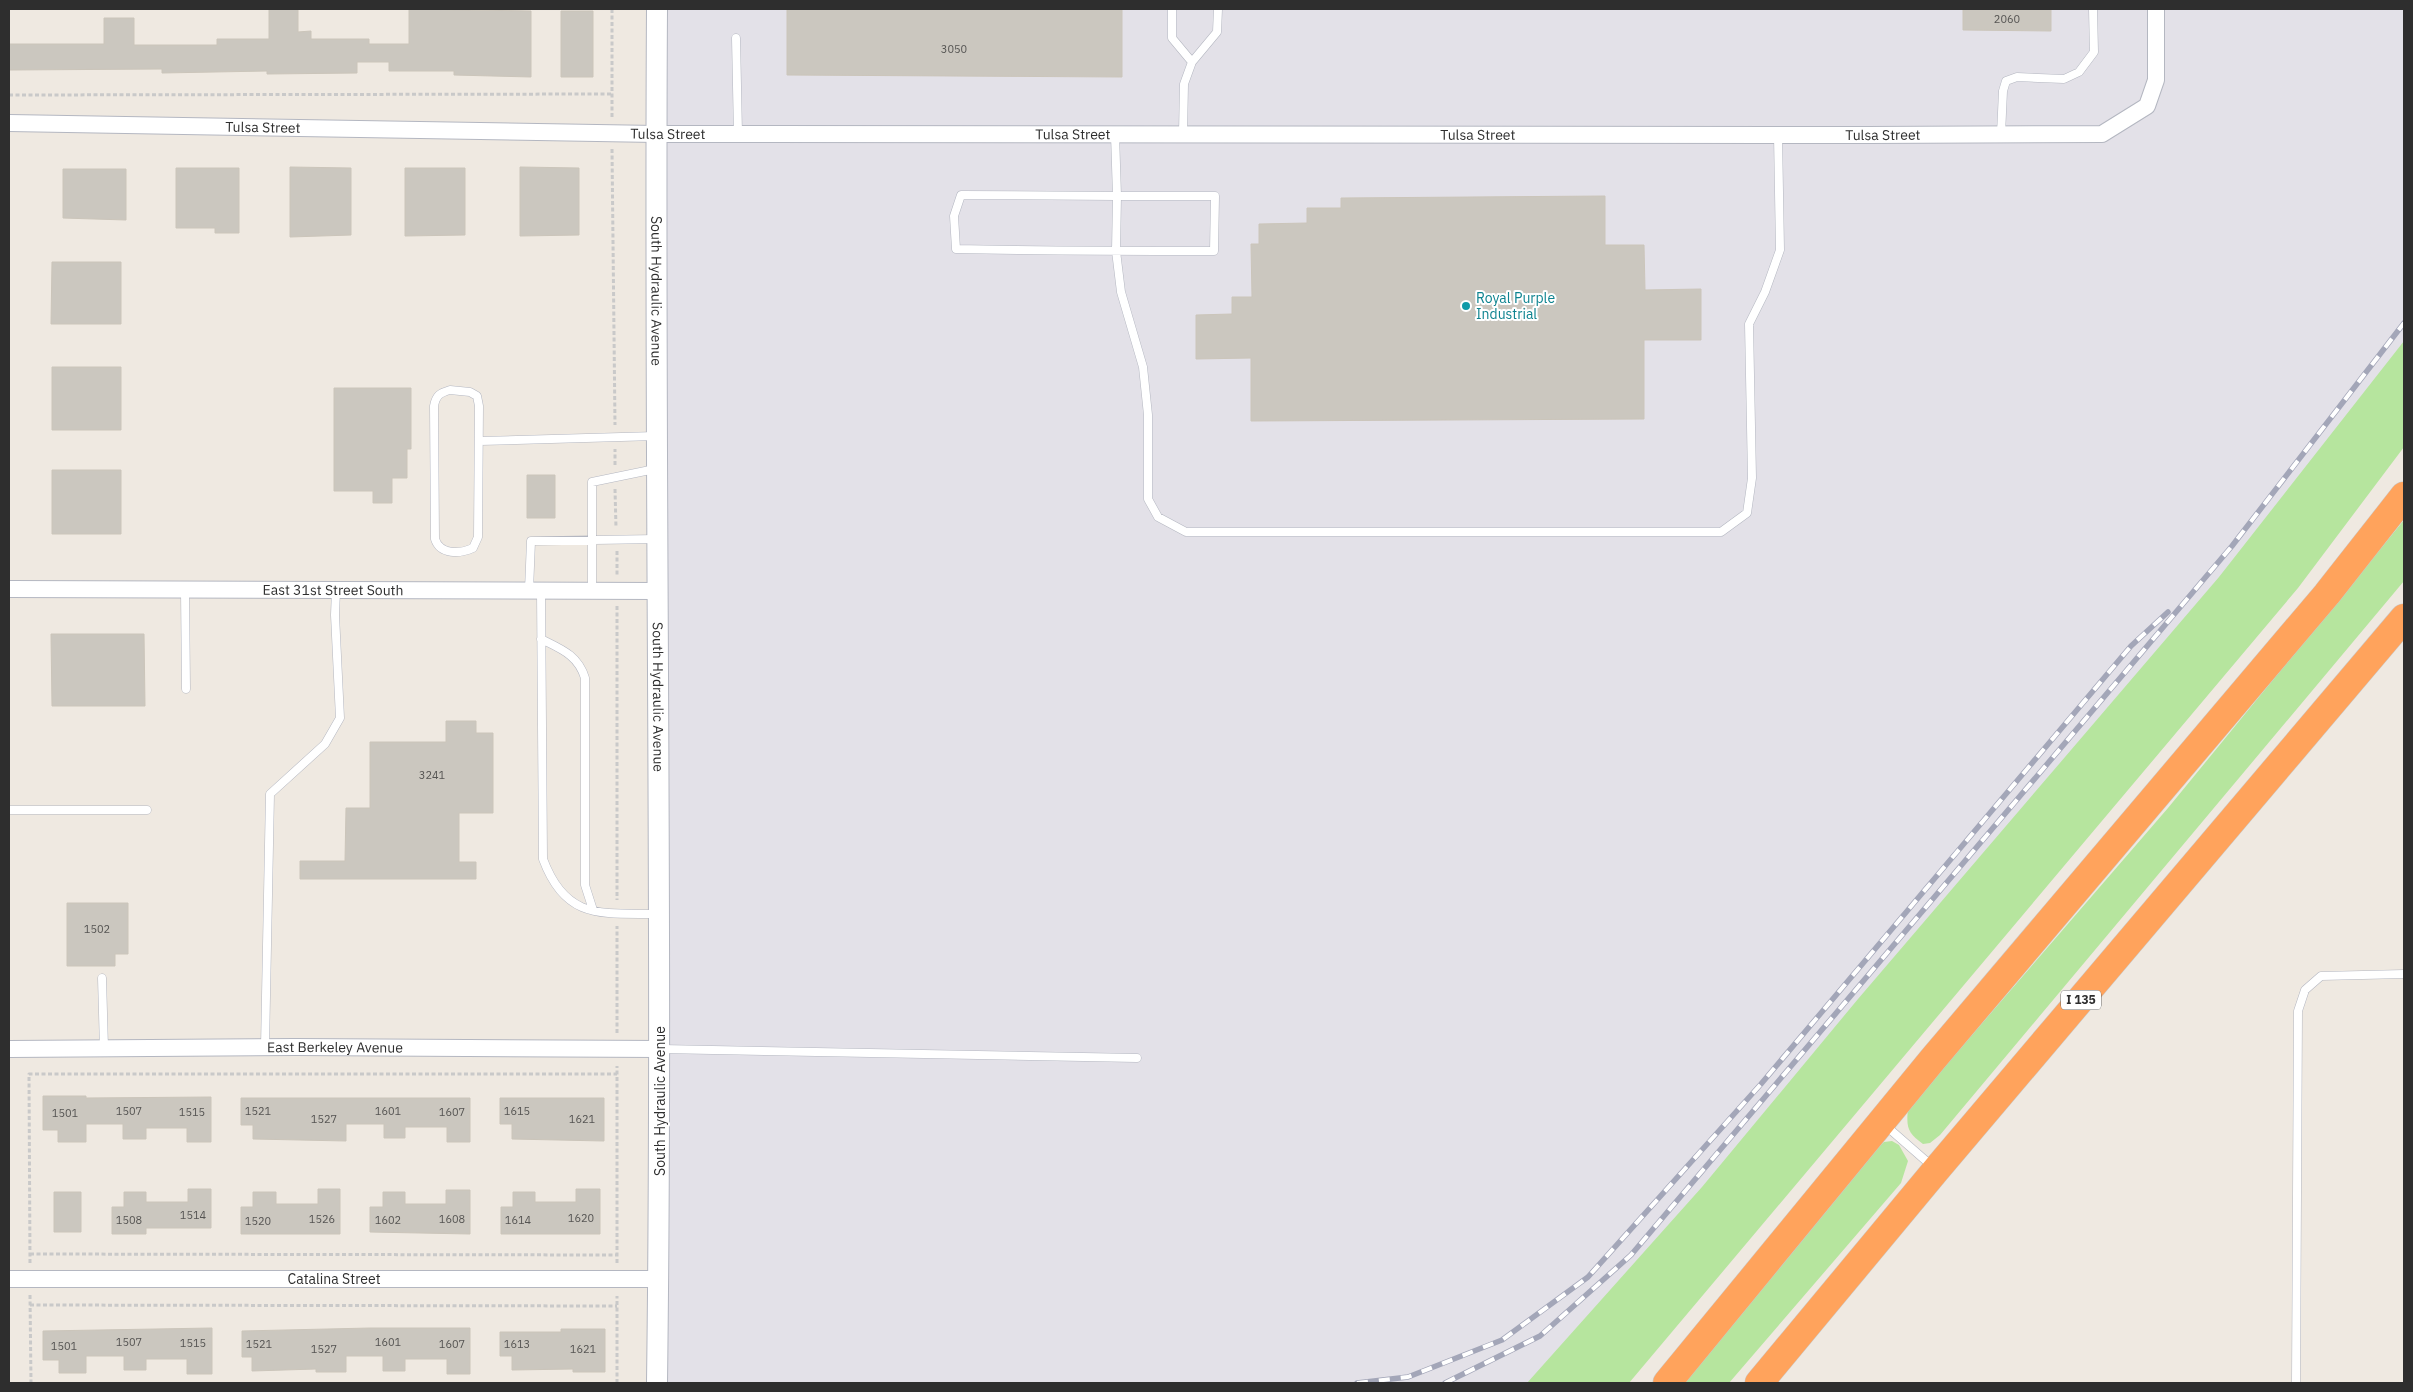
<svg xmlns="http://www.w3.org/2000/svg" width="2413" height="1392" font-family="'IBM Plex Sans',sans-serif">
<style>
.industrial{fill:#e3e1e8}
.green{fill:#b6e59e}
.building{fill:#cbc7bf;stroke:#cbc5ba}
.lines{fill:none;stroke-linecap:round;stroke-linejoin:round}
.service-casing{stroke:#b4b7c1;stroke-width:9}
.minor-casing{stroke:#b4b7c1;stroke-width:18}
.tertiary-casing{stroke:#b4b7c1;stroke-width:22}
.motorway-casing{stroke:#c9c9c9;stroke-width:29}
.path{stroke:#c9c9c9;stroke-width:3;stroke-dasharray:4 2.5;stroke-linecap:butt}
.service{stroke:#fff;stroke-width:8}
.minor{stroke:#fff;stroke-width:16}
.tertiary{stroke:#fff;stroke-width:20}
.motorway{stroke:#ffa35c;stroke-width:28}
.rail-casing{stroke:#a3a6b8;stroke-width:5.5}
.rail{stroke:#fff;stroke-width:4;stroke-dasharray:11;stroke-linecap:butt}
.culture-dot{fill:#0f9aa8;stroke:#fff;stroke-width:2}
.labels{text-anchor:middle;stroke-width:4;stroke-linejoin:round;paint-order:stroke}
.number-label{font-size:11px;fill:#555452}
.shield{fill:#fff;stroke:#6d6d6d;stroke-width:1}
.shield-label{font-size:12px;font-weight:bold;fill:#2e2e2e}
.street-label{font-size:14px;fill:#2e2e2e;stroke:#fff}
.culture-label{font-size:14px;fill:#0d838f;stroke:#fff;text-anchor:start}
</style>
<rect width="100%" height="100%" fill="#efe9e1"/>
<path class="industrial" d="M657,9h1747v388l-865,986h-882z"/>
<path class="green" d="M2404,341v106l-106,141 -669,795h-102l175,-196 156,-188 361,-422z
M2404,520v61l-464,554 -10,8 -7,1c-15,-11 -17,-16 -15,-35l260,-301z
M1892,1141l7,4 9,16 -7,22 -172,200h-49l69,-79 127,-155 8,-7z"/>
<path class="building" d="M269,9h29v23l13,-1v8h58v5h40v-35l122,2v66l-77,-2v-4h-65v-9h-32v11l-90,1v-3l-105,2v-4l-153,1v-26h95v-26h30v27h83v-6h52z
M787,9h335v68l-335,-2z
M1963,9h88v22l-88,-1z
M561,11h32v66h-32z
M290,167l61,1v67l-61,2z
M520,167l59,1v67l-59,1z
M176,168h63v65h-24v-5h-39z
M405,168h60v67l-60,1z
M63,169h63v51l-63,-2z
M1605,196v49h39l1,45 56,-1v51h-57v79l-393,2v-63l-55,1v-44l36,-1v-17h20l-1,-53h8v-20l48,-1v-15h34v-10z
M52,262h69v62h-70z
M52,367h69v63h-69z
M334,388h77v61h-4v29h-15v25h-19v-12h-39z
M52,470h69v64h-69z
M527,475h28v43h-28z
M51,634h93l1,72h-93z
M446,721h30v12h17v80h-34v49h17v17h-176v-18h45l1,-53h24v-66h76z
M67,903h61v51h-13v12h-48z
M43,1096h43v2l125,-1v45h-24v-14h-41v11h-23v-15h-37v18h-28v-12h-15z
M241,1098h229v44h-23v-15h-42v11h-21v-14h-38v17l-93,-2v-14h-12z
M500,1098h104v43l-92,-2v-15h-12z
M188,1189h23v39h-65v6h-34v-27h12v-15h22v10h42z
M318,1189h22v45h-99v-27h12v-15h23v12h42z
M576,1189h24v45h-99v-27h12v-15h22v10h41z
M446,1190h24v44l-100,-2v-25h13v-15h22v12h41z
M54,1192h27v40h-27z
M212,1328v46h-25v-15h-41v11h-22v-14h-38v17h-27v-13h-16v-29z
M370,1328h100v46h-23v-15h-42v12h-22v-15h-37v16h-30v-3l-64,2v-14h-10v-26z
M561,1329h44v43h-32v-3l-61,1v-14h-12v-24h61z"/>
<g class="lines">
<defs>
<path id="service" d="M1172,9v29l20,24 25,-30 1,-23
M736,38l2,96
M1115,134l2,62 -156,-1 -7,21 2,33c86,2 172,2 258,2l1,-55h-98l-1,55 5,41 22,75 5,48v84l10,18 28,15h535l26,-19 5,-35 -3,-154 16,-32 15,-42 -2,-115
M1183,134l1,-50 8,-22
M2001,134l2,-43 3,-10 11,-4 47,2 15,-7 15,-20 -1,-43
M450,390l20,2 7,4 2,10 -1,131 -5,11c-13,6 -33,7 -38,-9l-1,-133c2,-11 6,-13 16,-16z
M480,441l176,-5
M185,590l1,99
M529,590l2,-49 126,-2
M541,591l2,268c23,62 59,54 116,55
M592,591v-109l63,-13
M541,639c20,10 37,16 44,39v207l8,25
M9,810h138
M102,978l2,70
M265,1047l5,-253 55,-50 15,-26 -5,-103 1,-25
M661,1049l476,9
M1885,1125l48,42
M2296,1383l2,-372 7,-21 16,-14 83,-2"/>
<g id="minor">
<path id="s1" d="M9,123l647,11 1211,1 235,-1 45,-28 9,-26v-71"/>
<path id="s2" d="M9,589l649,2"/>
<path id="s3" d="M9,1049l286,-2 366,2"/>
<path id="s4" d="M9,1279h650"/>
</g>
<g id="tertiary">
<path id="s5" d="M657,9c-3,458 6,916 0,1374"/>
</g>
<path id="motorway" d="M1667,1383l266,-324 394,-465 77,-98
M1759,1383l177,-213 468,-552"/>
</defs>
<use href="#service" class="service-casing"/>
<use href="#minor" class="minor-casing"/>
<use href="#tertiary" class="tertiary-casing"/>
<use href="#motorway" class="motorway-casing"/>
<path class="path" d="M612,9v109
M9,95l603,-1
M612,149l3,276
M615,465v-16
M615,489l1,39
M617,551v24
M617,606v294
M617,1033v-107
M30,1254l587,1
M30,1263l-1,-189h588
M617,1263v-197
M30,1295l1,88
M30,1305l587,1
M617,1383v-87"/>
<use href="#service" class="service"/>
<use href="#minor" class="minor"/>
<use href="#tertiary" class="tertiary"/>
<use href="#motorway" class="motorway"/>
<defs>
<path id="rail" d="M1357,1383l51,-6 94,-37 86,-63 173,-193 370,-438 37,-34
M1445,1383l95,-47 91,-81 601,-709 172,-223"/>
</defs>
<use href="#rail" class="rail-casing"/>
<use href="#rail" class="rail"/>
</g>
<circle class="culture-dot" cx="1466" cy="306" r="5"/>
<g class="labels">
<g class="number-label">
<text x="2007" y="23">2060</text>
<text x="954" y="53">3050</text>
<text x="432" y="779">3241</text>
<text x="97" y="933">1502</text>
<text x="129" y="1115">1507</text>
<text x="258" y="1115">1521</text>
<text x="388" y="1115">1601</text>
<text x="517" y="1115">1615</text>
<text x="192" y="1116">1515</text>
<text x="452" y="1116">1607</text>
<text x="65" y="1117">1501</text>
<text x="324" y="1123">1527</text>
<text x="582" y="1123">1621</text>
<text x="193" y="1219">1514</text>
<text x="581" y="1222">1620</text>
<text x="322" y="1223">1526</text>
<text x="452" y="1223">1608</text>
<text x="129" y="1224">1508</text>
<text x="388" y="1224">1602</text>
<text x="518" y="1224">1614</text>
<text x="258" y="1225">1520</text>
<text x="129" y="1346">1507</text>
<text x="388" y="1346">1601</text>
<text x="193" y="1347">1515</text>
<text x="259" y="1348">1521</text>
<text x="452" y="1348">1607</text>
<text x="517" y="1348">1613</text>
<text x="64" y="1350">1501</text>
<text x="324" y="1353">1527</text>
<text x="583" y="1353">1621</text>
</g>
<rect class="shield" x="2061" y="990.5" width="40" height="19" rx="4"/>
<g class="shield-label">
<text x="2081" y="1004">I 135</text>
</g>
<g class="street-label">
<text dy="5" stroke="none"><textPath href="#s1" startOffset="254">Tulsa Street</textPath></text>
<text dy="5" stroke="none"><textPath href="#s1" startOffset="659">Tulsa Street</textPath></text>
<text dy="5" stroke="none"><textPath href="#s1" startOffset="1064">Tulsa Street</textPath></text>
<text dy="5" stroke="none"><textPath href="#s1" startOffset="1469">Tulsa Street</textPath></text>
<text dy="5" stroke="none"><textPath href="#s1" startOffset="1874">Tulsa Street</textPath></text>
<text dy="5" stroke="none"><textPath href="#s5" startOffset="282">South Hydraulic Avenue</textPath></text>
<text dy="5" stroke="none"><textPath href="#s2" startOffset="324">East 31st Street South</textPath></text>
<text dy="5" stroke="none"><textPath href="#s5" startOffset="688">South Hydraulic Avenue</textPath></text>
<text dy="5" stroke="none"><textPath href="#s3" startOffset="326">East Berkeley Avenue</textPath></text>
<text transform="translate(660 1101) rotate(-90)" y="5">South Hydraulic Avenue</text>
<text dy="5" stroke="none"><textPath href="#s4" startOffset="325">Catalina Street</textPath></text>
</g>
<g class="culture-label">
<text x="1476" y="303">Royal Purple<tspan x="1476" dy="16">Industrial</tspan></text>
</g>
</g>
<rect width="2413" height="1392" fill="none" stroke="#2e2e2e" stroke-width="20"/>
</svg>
